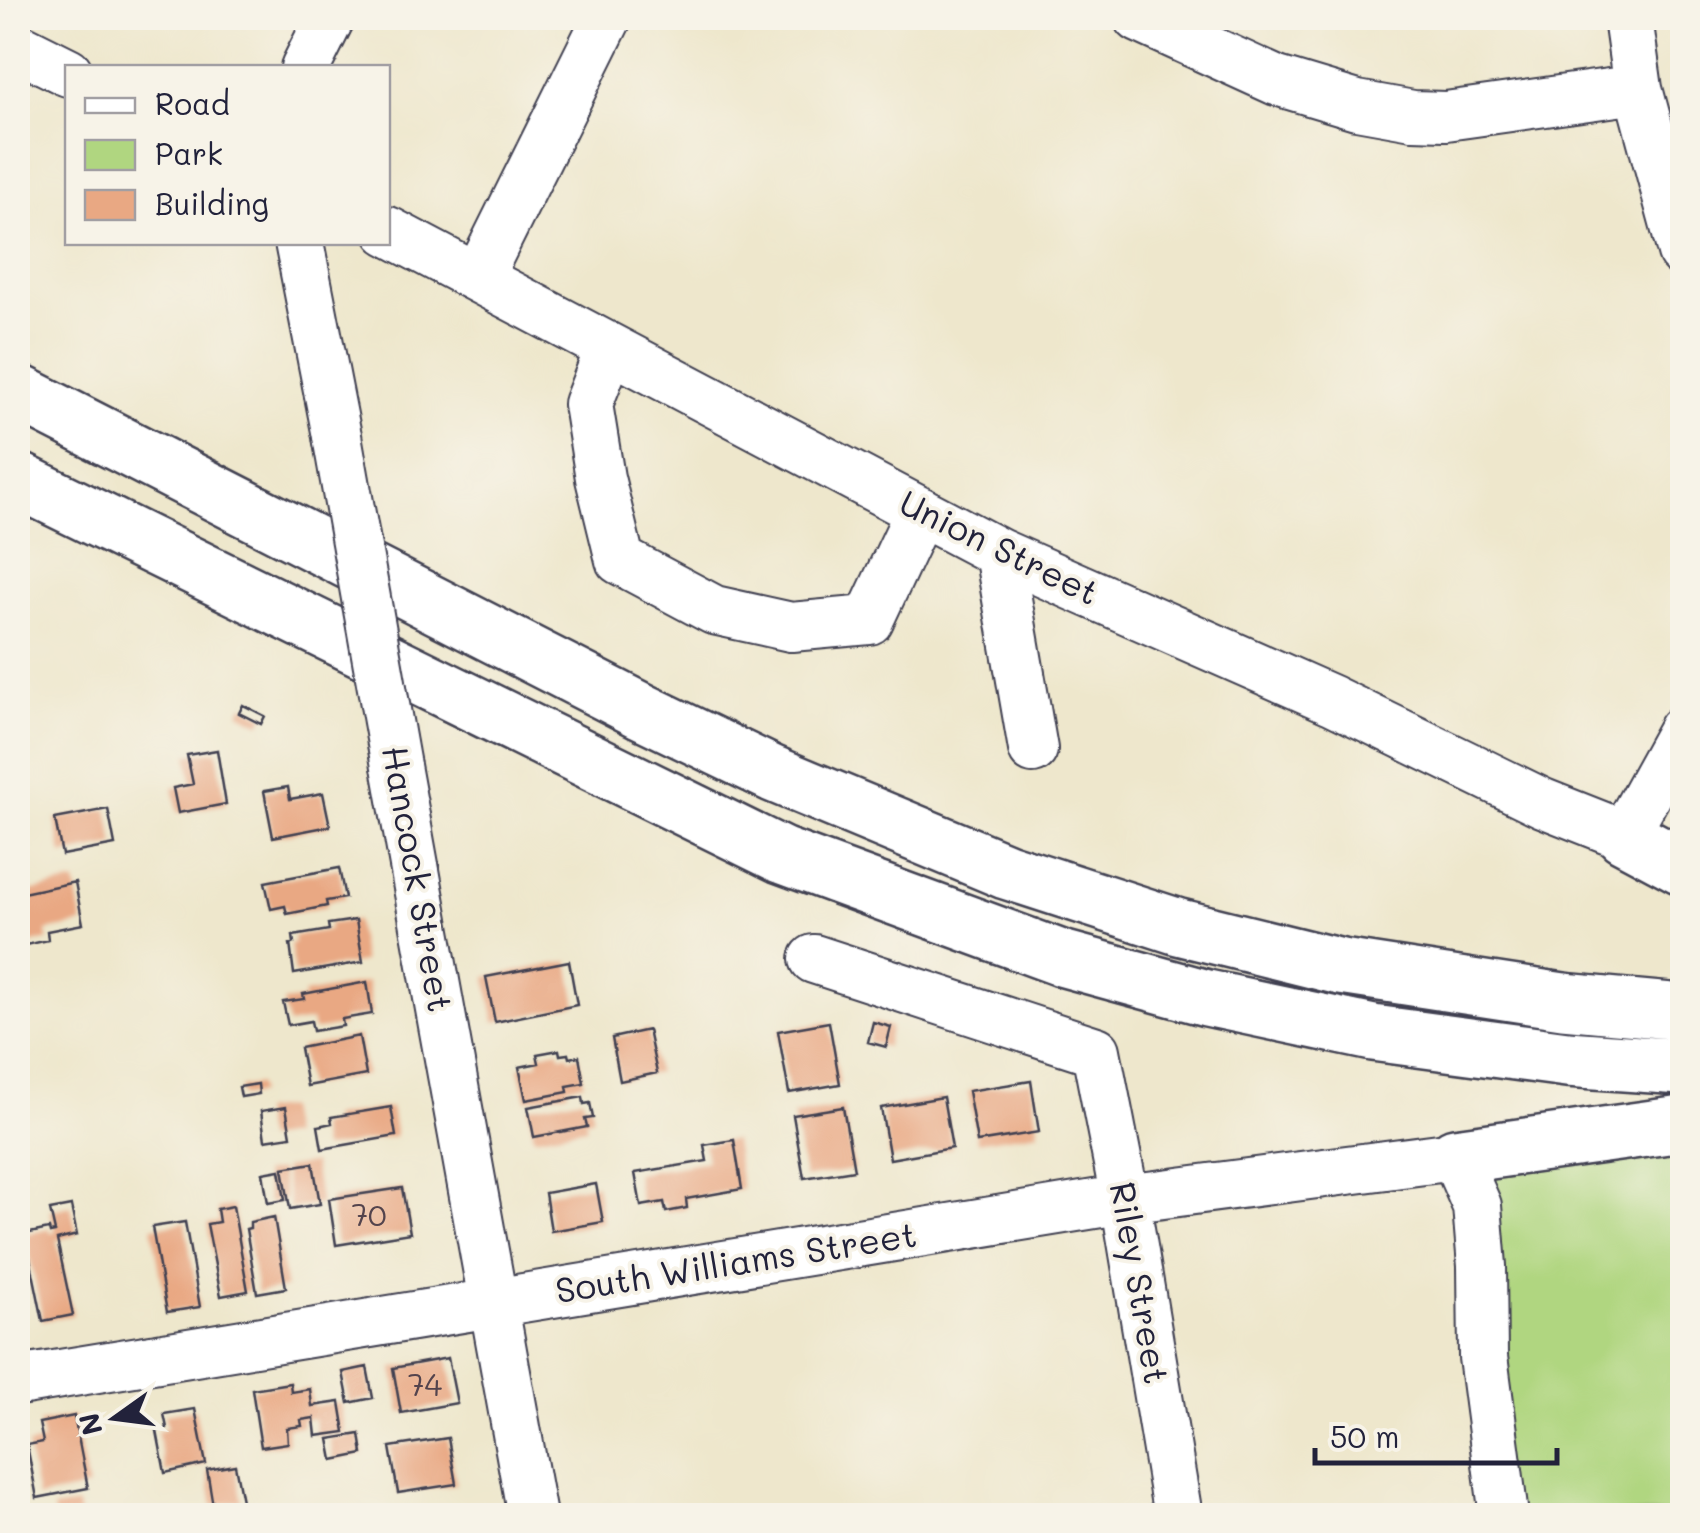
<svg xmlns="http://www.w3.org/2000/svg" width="1700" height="1533" font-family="Mali,sans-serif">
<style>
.green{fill:#b0d680;stroke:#697c5e;stroke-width:2.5}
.building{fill:#e9a883}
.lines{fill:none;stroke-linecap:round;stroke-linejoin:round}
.minor-casing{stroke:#414051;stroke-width:52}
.highway-casing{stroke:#414051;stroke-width:60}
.minor{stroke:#fff;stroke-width:48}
.highway{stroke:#fff;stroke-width:55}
.minor-bridge-casing{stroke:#414051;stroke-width:52;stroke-linecap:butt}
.minor-bridge{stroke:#fff;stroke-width:48}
.labels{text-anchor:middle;stroke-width:8;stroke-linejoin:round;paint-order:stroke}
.number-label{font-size:30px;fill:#54444d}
.street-label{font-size:35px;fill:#22223b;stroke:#f7f3e8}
</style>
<rect width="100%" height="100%" fill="#f7f3e8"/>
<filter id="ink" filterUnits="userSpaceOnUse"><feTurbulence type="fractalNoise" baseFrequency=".01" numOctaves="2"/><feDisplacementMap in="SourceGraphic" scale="20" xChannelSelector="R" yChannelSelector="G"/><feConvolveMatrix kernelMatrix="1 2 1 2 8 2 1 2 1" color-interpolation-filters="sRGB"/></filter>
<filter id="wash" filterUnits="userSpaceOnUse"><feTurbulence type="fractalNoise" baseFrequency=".0048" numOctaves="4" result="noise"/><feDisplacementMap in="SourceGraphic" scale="40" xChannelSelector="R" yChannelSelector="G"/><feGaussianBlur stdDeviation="2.25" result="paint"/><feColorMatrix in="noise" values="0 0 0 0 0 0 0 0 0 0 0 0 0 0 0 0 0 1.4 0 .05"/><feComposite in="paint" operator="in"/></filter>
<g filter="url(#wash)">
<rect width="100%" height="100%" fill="#eee7cc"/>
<path class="green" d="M1682,1124v391h-178l-49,-359z"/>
<g id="blocks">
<path class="building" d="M243,705l22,11 -4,8 -22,-11z
M217,750l9,54 -48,9 -5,-25 20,-4 -6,-29z
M288,787l2,12 33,-6 7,33 -57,11 -9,-46z
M108,809l7,36 -53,10 -7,-36z
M339,868l6,30 -19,3 1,5 -40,8 -2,-8 -14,3 -6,-27z
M75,882l8,42 -36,7 1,9 -30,7v-53z
M356,920l7,42 -69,12 -4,-30 4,-1 -1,-7 36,-6 -1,-6z
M569,961l8,44 -82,17 -9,-45z
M367,982l5,32 -30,5 1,7 -30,5 -2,-10 -23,4 -5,-23 21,-3 -1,-5z
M829,1022l11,62 -51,9 -11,-62z
M873,1022l18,5 -5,20 -18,-5z
M648,1030l9,43 -37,8 -8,-43z
M359,1036l7,39 -59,11 -7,-38z
M559,1050l1,5 8,-1 1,4 10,-2 5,27 -17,3 1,6 -42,8 -7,-33 20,-4 -2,-9z
M1031,1081l8,51 -62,10 -9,-51z
M258,1084l1,10 -18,3 -2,-10z
M583,1097l1,7 6,-1 3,15 -8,1 2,8 -53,10 -6,-30z
M943,1097l9,51 -62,11 -9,-51z
M286,1107l5,29 -26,4 -4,-29z
M391,1107l5,29 -74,13 -4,-23 14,-3 -1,-6z
M843,1107l11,63 -50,8 -11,-63z
M734,1140l8,49 -56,10 1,9 -21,4 -2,-10 -23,4 -6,-33 72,-12 -3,-16z
M313,1163l7,41 -30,5 -7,-41z
M280,1170l5,30 -17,3 -5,-30z
M596,1184l7,38 -52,9 -6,-38z
M402,1188l8,45 -74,12 -7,-46z
M71,1206l6,29 -20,5 16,75 -30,6 -18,-87 24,-5 1,4 5,-1 -5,-22z
M233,1206l15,85 -27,5 -14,-72 12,-2 -2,-13z
M274,1217l12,71 -29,5 -11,-64 4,-1v-6z
M185,1222l15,85 -33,5 -15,-85z
M448,1358l9,45 -56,10 -8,-45z
M367,1367l6,31 -24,5 -6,-31z
M290,1383l1,9 19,-3 2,17 28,-4 5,30 -29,4 -2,-18 -13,2 1,6 -15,2 1,15 -27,4 -9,-58z
M195,1409l11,55 -41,9 -8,-42 10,-3 -3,-14z
M74,1416l14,72 -51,10 -10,-53 16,-3 -4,-19z
M360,1434l3,20 -30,6 -4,-21z
M448,1438l8,46 -58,9 -8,-46z
M235,1465l7,36 -29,5 -6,-36z
M78,1505l2,11h-26l-1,-7z"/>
</g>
</g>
<g filter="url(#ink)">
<use href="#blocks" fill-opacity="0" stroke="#414051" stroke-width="2.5"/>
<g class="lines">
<defs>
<path id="minor" d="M1139,18l138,63 80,24 56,10 33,1 192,-27
M1628,18l10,71 44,163
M18,47l50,25
M305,68l25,-50
M388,231l611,322 333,147 211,103 81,32 58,-105
M299,242l38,194
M478,278l129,-260
M610,348l-22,56 12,74 20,82 94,50 77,17 78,-7 51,-109
M999,553l34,196
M396,766l136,750
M814,959l282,92 29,148 53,317
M18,1381l1107,-182 330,-43 22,50 5,60 1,91 21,159"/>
<path id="highway" d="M18,392l624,319 131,63 233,97 173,56 162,40 222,34 119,11
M18,480l763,375 280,103 146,40 166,35 194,26 115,8
M1624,835l58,31
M1455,1156l227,-32"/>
</defs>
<use href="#minor" class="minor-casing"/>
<use href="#highway" class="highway-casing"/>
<use href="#minor" class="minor"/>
<use href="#highway" class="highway"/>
<defs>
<path id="minor-bridge" d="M337,436l59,330"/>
</defs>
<use href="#minor-bridge" class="minor-bridge-casing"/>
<use href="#minor-bridge" class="minor-bridge"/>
</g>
</g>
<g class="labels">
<g class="number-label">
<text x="369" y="1226">70</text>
<text x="425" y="1396">74</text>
</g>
<g class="street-label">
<text transform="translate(999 548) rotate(26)" y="12">Union Street</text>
<text transform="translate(417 879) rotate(80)" y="12">Hancock Street</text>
<text transform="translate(736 1263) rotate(-9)" y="12">South Williams Street</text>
<text transform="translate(1139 1283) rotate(80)" y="12">Riley Street</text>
</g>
</g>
<rect width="1700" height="1533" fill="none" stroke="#f7f3e8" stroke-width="60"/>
<rect x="65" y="65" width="325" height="180" fill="#f7f3e8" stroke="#a29fa3" stroke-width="2.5"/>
<rect x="85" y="98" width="50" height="15" fill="#ffffff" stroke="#a29fa3" stroke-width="2.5"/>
<text x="155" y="115" font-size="30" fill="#22223b">Road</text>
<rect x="85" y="140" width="50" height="30" fill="#b0d680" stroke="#a29fa3" stroke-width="2.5"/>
<text x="155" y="165" font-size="30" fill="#22223b">Park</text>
<rect x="85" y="190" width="50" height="30" fill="#e9a883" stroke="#a29fa3" stroke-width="2.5"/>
<text x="155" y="215" font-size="30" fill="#22223b">Building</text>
<g transform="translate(115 1418) rotate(256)" stroke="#f7f3e8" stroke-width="8" paint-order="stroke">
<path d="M0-8L18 38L0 25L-18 38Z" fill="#22223b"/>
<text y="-15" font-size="28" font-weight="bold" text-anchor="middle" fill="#22223b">N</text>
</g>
<path d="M1315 1448v15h242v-15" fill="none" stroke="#22223b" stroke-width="5"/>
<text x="1330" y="1448" font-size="30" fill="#22223b" stroke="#f7f3e8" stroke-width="8" paint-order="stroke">50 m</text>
</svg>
